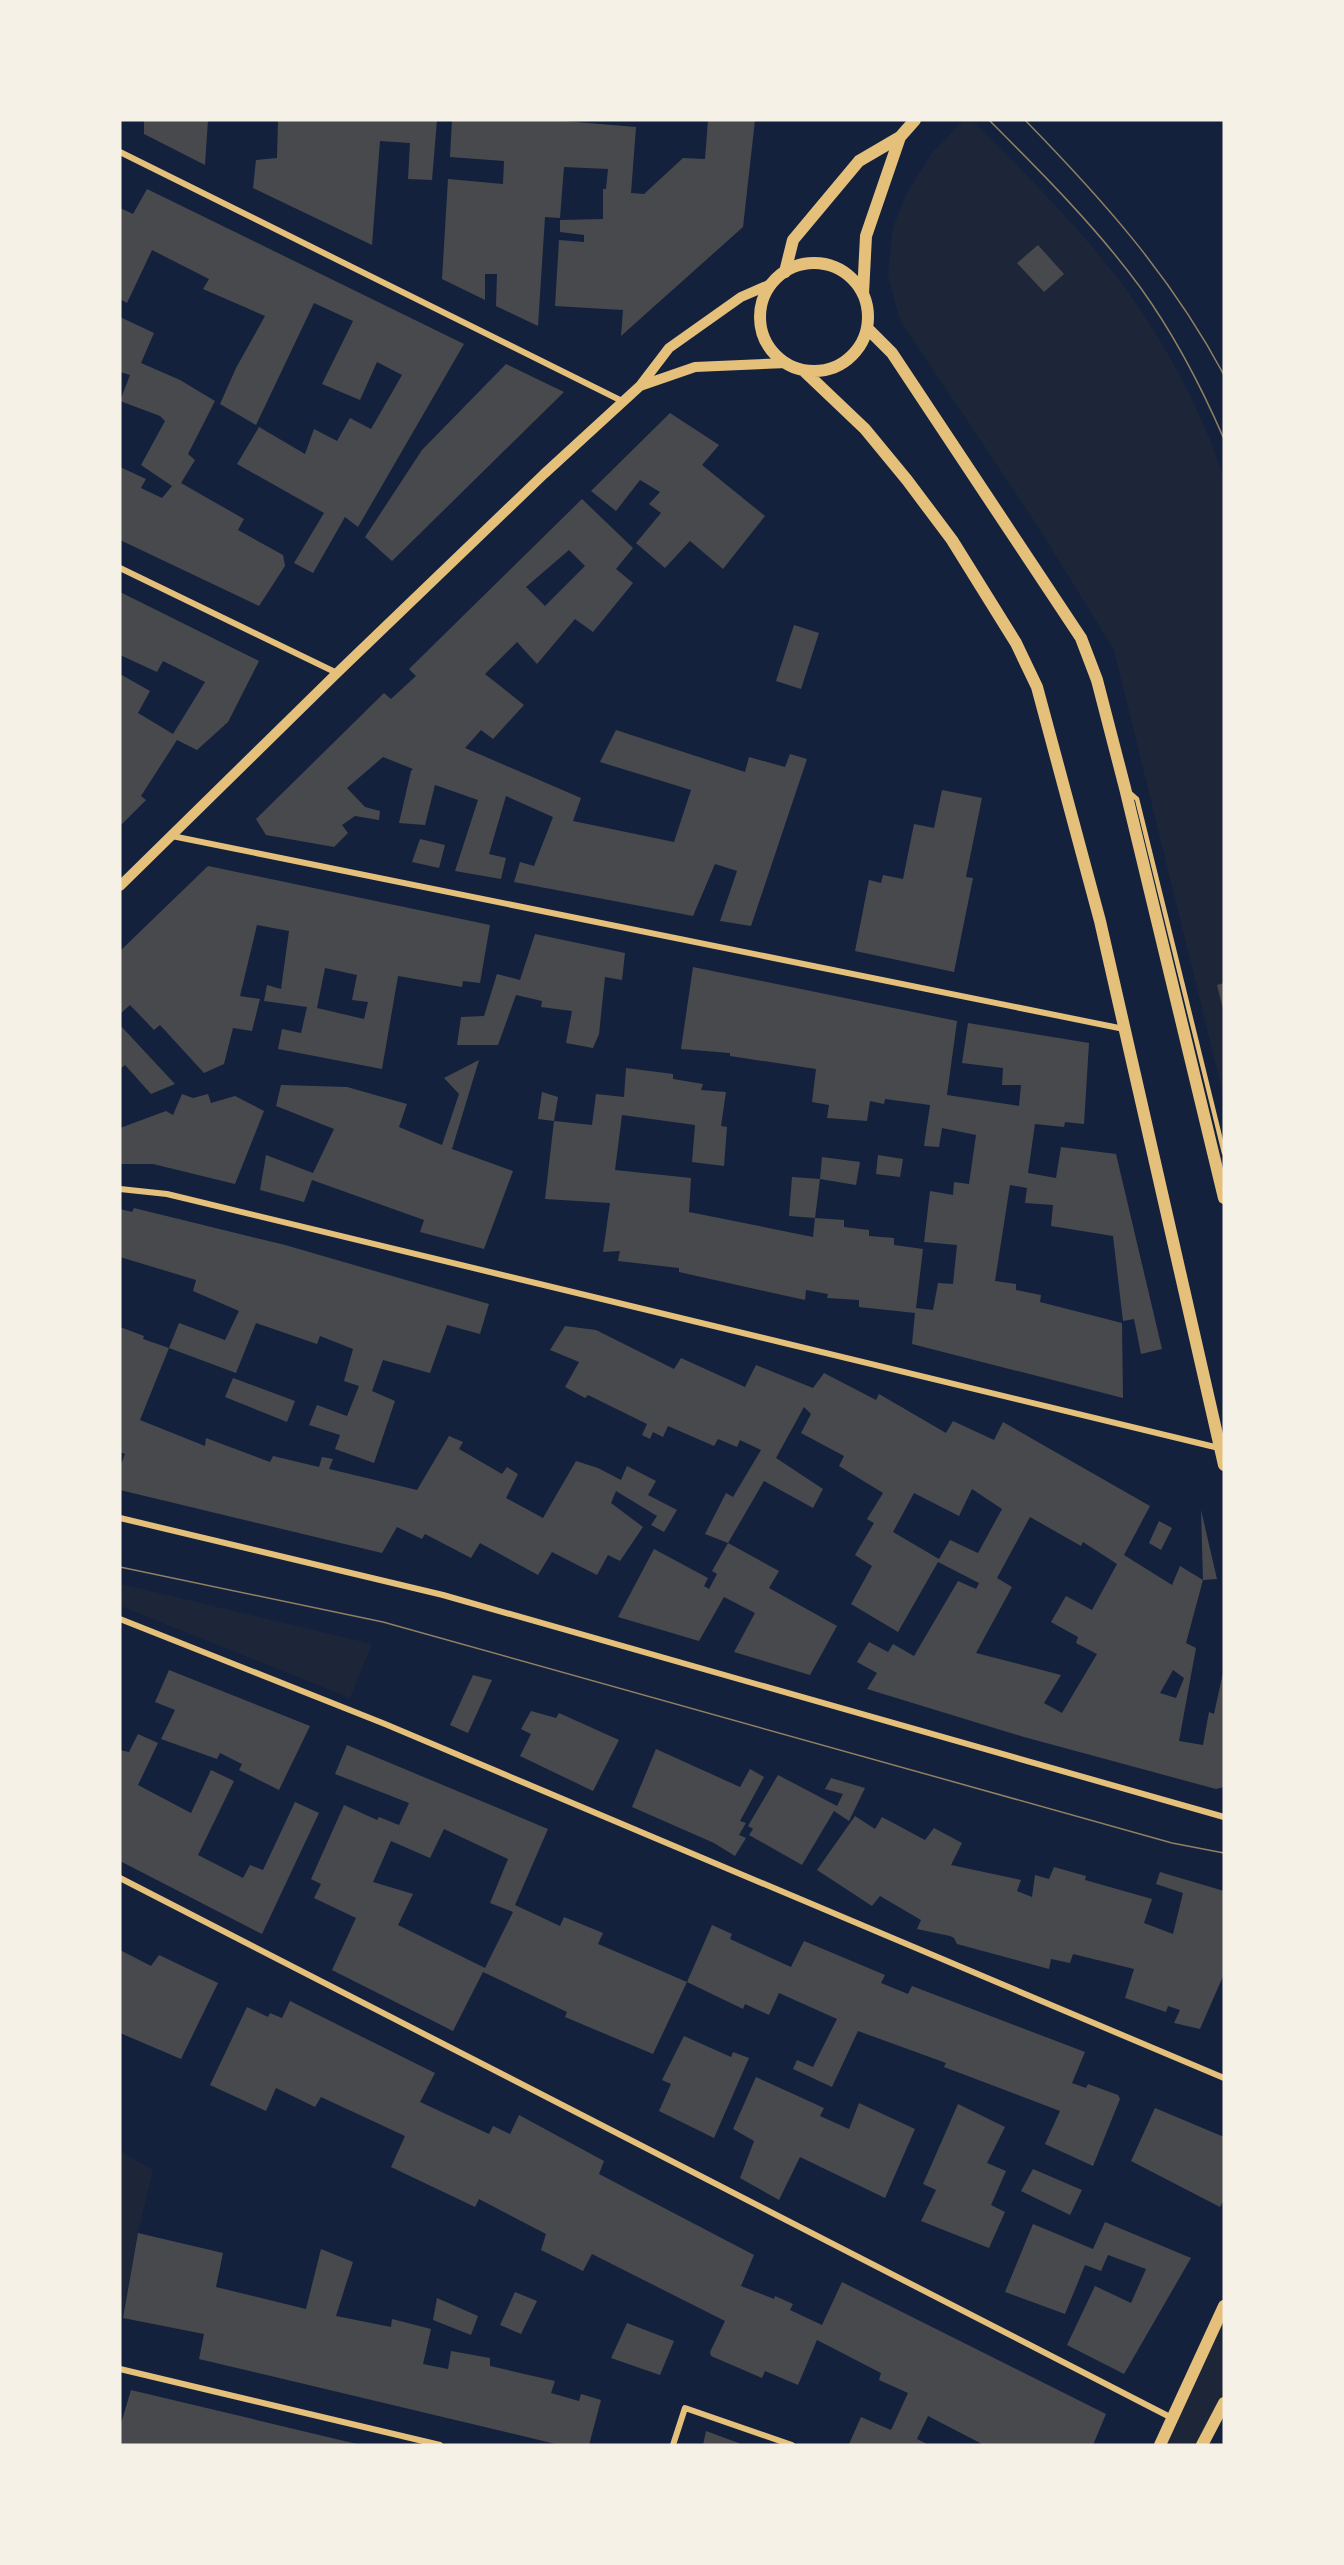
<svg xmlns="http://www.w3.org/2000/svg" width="1344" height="2565" font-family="'Space Grotesk',sans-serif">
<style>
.green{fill:#1d2539}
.building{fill:#48494c;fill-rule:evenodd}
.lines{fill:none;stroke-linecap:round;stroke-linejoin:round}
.service{stroke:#e5c07b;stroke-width:4.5}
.minor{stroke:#e5c07b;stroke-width:6}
.tertiary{stroke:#e5c07b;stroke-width:10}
.secondary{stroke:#e5c07b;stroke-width:12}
.tram{stroke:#918062;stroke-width:1.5}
</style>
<rect width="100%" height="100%" fill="#14213d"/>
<path class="green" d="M964,120h8c44,44 88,88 128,136 53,64 98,143 124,222v620l-110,-448 -75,-122 -139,-208 -12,-44 5,-49 14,-34 25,-40z
M120,1583l1,1 251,60 -22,54 -230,-92z
M120,2151l33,19 -15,63 -18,97z
M1224,2306v97l-22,42h-42z"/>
<path class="building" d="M144,120h64l-3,45 -61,-31z
M278,120h159l-5,60 -24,-1 2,-36 -30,-2 -8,104 -119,-57 3,-28 21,-2z
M452,120h100l84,7 -5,66 13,1 39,-36 22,1 3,-39h47l-12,107 -122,109 2,-26 -68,-4 4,-66 25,2v-7l-24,-3v-12l43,-1v-30h3l2,-20 -44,-2 -4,51 -15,-1 -7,109 -42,-20 1,-32h-12v26l-43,-21 6,-100 55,5 1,-23 -54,-4z
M147,189l317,155 -106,183 -13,-10 -32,56 -19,-10 30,-50 -87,-49 22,-37 46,27 9,-25 23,12 13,-23 21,11 31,-54 -25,-13 -17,38 -38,-16 31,-63 -39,-18 -58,122 -36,-21 16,-36 29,-52 -62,-27 6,-10 -57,-29 -25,53 -7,-4v-91l13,6z
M1038,245l26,29 -20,18 -27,-29z
M120,317l34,16 -13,30 39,17 35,21 -27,53 7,6 -14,23 63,36 -6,11 45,25 2,11 -26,40 -139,-66v-73l26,12 -5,9 21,10 10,-12 -31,-21 24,-44 -5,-5 -40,-15 10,-26 -10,-3z
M506,364l58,28 -172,169 -27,-24 57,-87z
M670,413l49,32 -17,20 63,51 -42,53 -33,-28 -25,27 -29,-25 25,-30 -12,-9 11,-12 -20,-12 -24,31 -25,-20z
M582,499l51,49 -17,21 17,14 -40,49 -18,-13 -38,45 -20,-22 -32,32 39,31 -31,34 -12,-9 -16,18 116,50 -8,23 101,21 17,-52 -91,-28 16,-32 129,42 4,-15 36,10 5,-13 17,5 -56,167 -31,-5 17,-50 -22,-7 -22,52 -179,-34 6,-20 14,4 19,-49 -47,-21 -17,58 17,4 -5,21 -46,-8 23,-71 -43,-15 -10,40 -26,-2 12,-52 2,-2 -30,-12 -36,31 18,19 15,4 -1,9 -24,-4 -13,9 6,8 -14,14 -68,-12 -10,-16 128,-126 7,6 25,-23 -7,-7zM569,550l16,16 -40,40 -19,-19z
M120,592l139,69 -31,61 -31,28 -20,-10 -36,56 5,4 -26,26v-152l30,17 -12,22 35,21 32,-52 -42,-21 -6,11 -37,-17z
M794,625l25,8 -18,56 -25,-8z
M942,790l40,8 -16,79 7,1 -19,94 -99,-21 14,-71 12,3 2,-8 20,4 11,-55 20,4z
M420,839l25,6 -6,23 -27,-6z
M208,866l282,59 -10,58 -17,-2 -1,6 -64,-11 -16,93 -104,-20 4,-20 19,4 6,-26 -43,-6 3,-16 14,4 8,-58 -32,-6 -17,71 20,3 -8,32 -19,-3 -9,36 -20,9 -44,-48 -6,5 -24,-25 -10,9v-63zM325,968l32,7 -5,25 16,2 -4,17 -47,-11z
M535,934l90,19 -3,27 -17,-3 -6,57 -6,14 -27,-5 6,-32 -31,-4 1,-6 -26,-6 -18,50h-41l4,-28 23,-1 13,-42 23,6z
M693,967l264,54 -10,74 72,11 2,-21h-19l1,-17 -41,-5 6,-40 121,20 -5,81 -19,-2 -1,5 -29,-3 -7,49 28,5 5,-31 55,7 46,195 -21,5 -7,-35 -11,2 -10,-85 -62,-10 2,-21 -28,-2 2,-15 -17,-3 -15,96 21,3v6l25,5 -1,7 82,21 1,75 -211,-54 3,-31 -56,-6v-7l-32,-2 1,-4 -22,-4 -1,10 -126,-28v-4l-61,-7 2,-10 -17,1 7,-49 -65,-4 9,-78 38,4 4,-31 28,3 2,-29 47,6v5l30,5 -2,6 25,2 -5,34 6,1 -3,39 -32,-4 3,-37 -73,-10 -7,55 76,8 -2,34 124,25 2,-19 29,2v7l25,3v6l25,2v7l29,4 -7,59 17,2 5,-27 15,1 4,-39 -33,-3 6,-51 23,4 1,-13 15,2 7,-49 -34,-7 -3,19 -15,-1 6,-41 -45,-6 -1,5 -14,-3 -3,20 -40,-3 2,-13 -17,-3 4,-33 -86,-13v-3l-49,-4z
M1224,983v26h-1l-6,-24z
M120,1025l55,59 -24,10 -26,-29 -5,4z
M479,1060l-27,89 61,22 -29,78 -64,-17 4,-12 -112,-40 -8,22 -44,-12 6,-35 47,18 21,-44 -58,-23 5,-21 66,2 60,17 -8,23 43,18 17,-51 -15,-16z
M542,1092l16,5 -4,24 -16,-2z
M182,1094l11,4 15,-4 3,9 24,-7 29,15 -29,73 -82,-20h-33v-36l46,-17 7,4z
M878,1155l25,4 -3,18 -24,-3z
M822,1157l38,5 -4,23 -36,-6z
M792,1177l28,2 -5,39 -26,-2z
M134,1208l151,37 204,59 -9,30 -33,-9 -17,48 -47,-13 -11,31 23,10 -21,62 -39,-14 5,-14 -31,-10 8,-20 30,11 12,-30 -15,-5 9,-32 -33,-13 -3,8 -61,-21 -20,50 -67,-25 10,-25 46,17 14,-29 -46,-20 3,-11 -76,-23v-48l12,3z
M565,1326l31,4 78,39 7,-11 64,29 11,-22 57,23 11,-15 52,27 3,-6 67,39 7,-12 41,19 9,-18 147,84 -26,49 48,30 8,-19 23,14 -17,63 10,5 -17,93 24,4 6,-33 5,2 10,-46v119l-8,2 -192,-52 -157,-48 10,-16 -20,-11 12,-20 19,10 5,-8 21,12 44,-75 18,8 3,-6 -41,-21 -40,70 -47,-28 21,-38 -17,-11 19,-32 -7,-4 16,-26 -44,-27 5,-10 -43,-23 10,-19 -7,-7 -28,51 47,31 -10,19 -49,-27 -36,62 -23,-9 21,-41 7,4 28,-47 -21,-10 -3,7 -19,-8 -4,7 -46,-20 -5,11 -10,-5 -3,7 -8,-4 5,-11 -59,-29 -3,3 -20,-11 14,-25 -29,-12zM972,1489l30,20 -24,44 -28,-13 -11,19 -46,-27 21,-39 45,23zM1030,1517l51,29 2,-4 34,22 -25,46 -26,-14 -15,26 27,15 -2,6 21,11 -35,59 -18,-10 17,-28 -85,-22 36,-66 -15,-9zM1173,1670l11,8 -8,20 -16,-5z
M120,1327l24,9 -1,3 26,9 -29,72 65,26 1,-8 64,24 3,-6 46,11 3,-10 11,2 -4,10 88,21 32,-54 14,6 -4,7 43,25 5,-7 11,7 -12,24 37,20 33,-57 22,7 23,12 6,-14 29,15 -8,14 29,15 -13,22 -13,-7 6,-9 -41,-25 -5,12 32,24 -23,34 -12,-6 -11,20 -45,-23 -14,23 -58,-32 -9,15 -46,-24 -3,5 -25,-12 -15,26 -262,-63v-23l5,-13 -5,-2z
M233,1378l62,23 -8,21 -62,-25z
M1201,1510l16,69 -14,1z
M1159,1521l13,7 -11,22 -12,-7z
M728,1543l51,28 -10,17 68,38 -27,49 -76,-23 21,-39 -31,-16 -25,44 -81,-24 36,-68 54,29 -4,8 5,3 8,-15 -5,-3z
M169,1670l141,56 -31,64 -40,-20 3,-6 -22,-11 -3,6 -56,-20 14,-29 -20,-8z
M473,1675l19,5 -24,53 -18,-8z
M531,1711l25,7 3,-5 60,27 -26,51 -73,-35 11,-22 -10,-5z
M138,1734l20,9 -20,42 53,28 20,-43 23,11 -36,74 45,23 7,-13 13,5 32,-68 24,11 -57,121 -142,-73v-111l9,2z
M347,1745l201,84 -33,76 45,21 4,-9 39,16 -5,11 89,38 -34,72 -88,-37 2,-5 -84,-40 -30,59 -121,-61 24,-52 -42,-20 7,-14 -10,-5 33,-74 33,15 2,-3 20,8 10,-22 -74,-29zM444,1829l64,30 -18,44 23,9 -28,56 -87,-43 15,-31 -40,-12 18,-41 39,17z
M656,1749l84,38 10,-18 14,8 -24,44 6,2 -7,12 7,3 -11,18 -21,-13 -82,-36z
M778,1775l59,31 6,-12 -18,-5 6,-11 34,10 -16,33 -15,-10 -32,54 -53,-30 4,-6 -5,-3z
M855,1816l20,13 7,-12 43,23 9,-12 28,15 -11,22 70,15 -4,11 15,6 3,-22 14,4 5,-12 32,9 -1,4 67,19 -8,24 29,11 10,-41 -27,-9 4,-12 64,19v83l-24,55 -26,-6 6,-13 -12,-4 -2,6 -41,-14 9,-29 -61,-15 -3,9 -19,-4 -2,10 -92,-25 -3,-6 -4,-2 -33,-7 4,-9 -41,-24 -8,10 -55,-36z
M712,1925l20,9 -2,5 61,28 13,-26 81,34 -4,8 27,11 4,-8 173,66 -13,31 14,5 2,-4 30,11 2,4 -27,67 -48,-22 15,-33 -116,-44 2,-4 -88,-32 -26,56 -39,-18 4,-9 16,7 24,-48 -58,-26 -10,22 -24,-11 -2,5 -56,-27z
M120,1950l31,16 8,-11 59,28 -37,76 -61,-26z
M290,2001l145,72 -15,29 69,32 4,-8 17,8 9,-19 85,46 -5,13 155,81 -13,31 33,13 1,-3 18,8 -3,6 32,15 20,-43 264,132 -13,31h-109l-56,-29 -11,23 12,6 -80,-1 12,-27 30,13 17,-37 -29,-13 2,-7 -64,-33 -19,45 -33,-14 -3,7 -51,-22 -1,-4 15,-31 -133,-67 -9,17 -42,-21 5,-16 -67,-35 -4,8 -84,-40 14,-31 -84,-39 -6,10 -39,-19 -10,23 -56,-26 37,-78 21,10 2,-4 12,5z
M684,2036l47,21 2,-5 16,6 -35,80 -55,-27 12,-27 -9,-4z
M756,2077l68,31 -4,8 29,13 10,-26 56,26 -30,69 -85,-41 -21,43 -39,-22 14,-37 -21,-12z
M958,2104l47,23 -18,36 19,8 -15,34 14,7 -16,36 -68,-27 15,-31 -13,-6z
M1155,2108l69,29v63l-4,7 -89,-46z
M1033,2169l49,21 -12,25 -49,-24z
M1105,2222l86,36 -67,116 -57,-29 28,-59 36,17 15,-34 -38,-14 -7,16 -16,-6 -20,49 -60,-22 28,-68 60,25z
M138,2233l85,20 -7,34 90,22 15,-60 32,13 -17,54 55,11 1,-8 39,10 -8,35 25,5 3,-18 39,7v8l65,15 -4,12 28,8 2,-7 20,6 -12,45h-29l-361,-86 5,-25 -81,-16z
M515,2292l22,9 -16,33 -21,-9z
M437,2298l41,18 -7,19 -38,-15z
M627,2323l47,18 -14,34 -49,-17z
M131,2390l226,54v1h-237v-18z
M706,2431l38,14h-41z"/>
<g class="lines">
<path class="service" d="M1129,792l8,7 87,354"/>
<path class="minor" d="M120,152l502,249
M120,568l217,105
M172,836l952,193
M120,1189l47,5 1052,254
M120,1518l323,77 781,222
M120,1619l265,105 839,354
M120,1878l1052,540
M120,2369l320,76
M673,2445l12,-37 107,37"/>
<path class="tertiary" d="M640,386l55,-19 92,-4
M120,886l217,-213 207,-199 96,-88 29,-38 72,-51 30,-13"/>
<path class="secondary" d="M760 317a54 54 0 1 1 108 0a54 54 0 1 1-108 0Z
M785,272l8,-32 66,-79 41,-24 15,-17
M863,294l3,-58 34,-99
M867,328l25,25 189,285 16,42 28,108 99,410
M803,370l62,59 42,51 45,60 64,103 21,44 63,234 124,544
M1160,2445l64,-139
M1202,2445l22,-42"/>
<path class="tram" d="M989,120c53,53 107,107 151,167 34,47 61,99 84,152
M1025,120c78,80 146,156 199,255
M120,1567l263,55 789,221 52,10"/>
</g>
<rect width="1344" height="2565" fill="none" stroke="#f6f1e7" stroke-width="243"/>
</svg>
